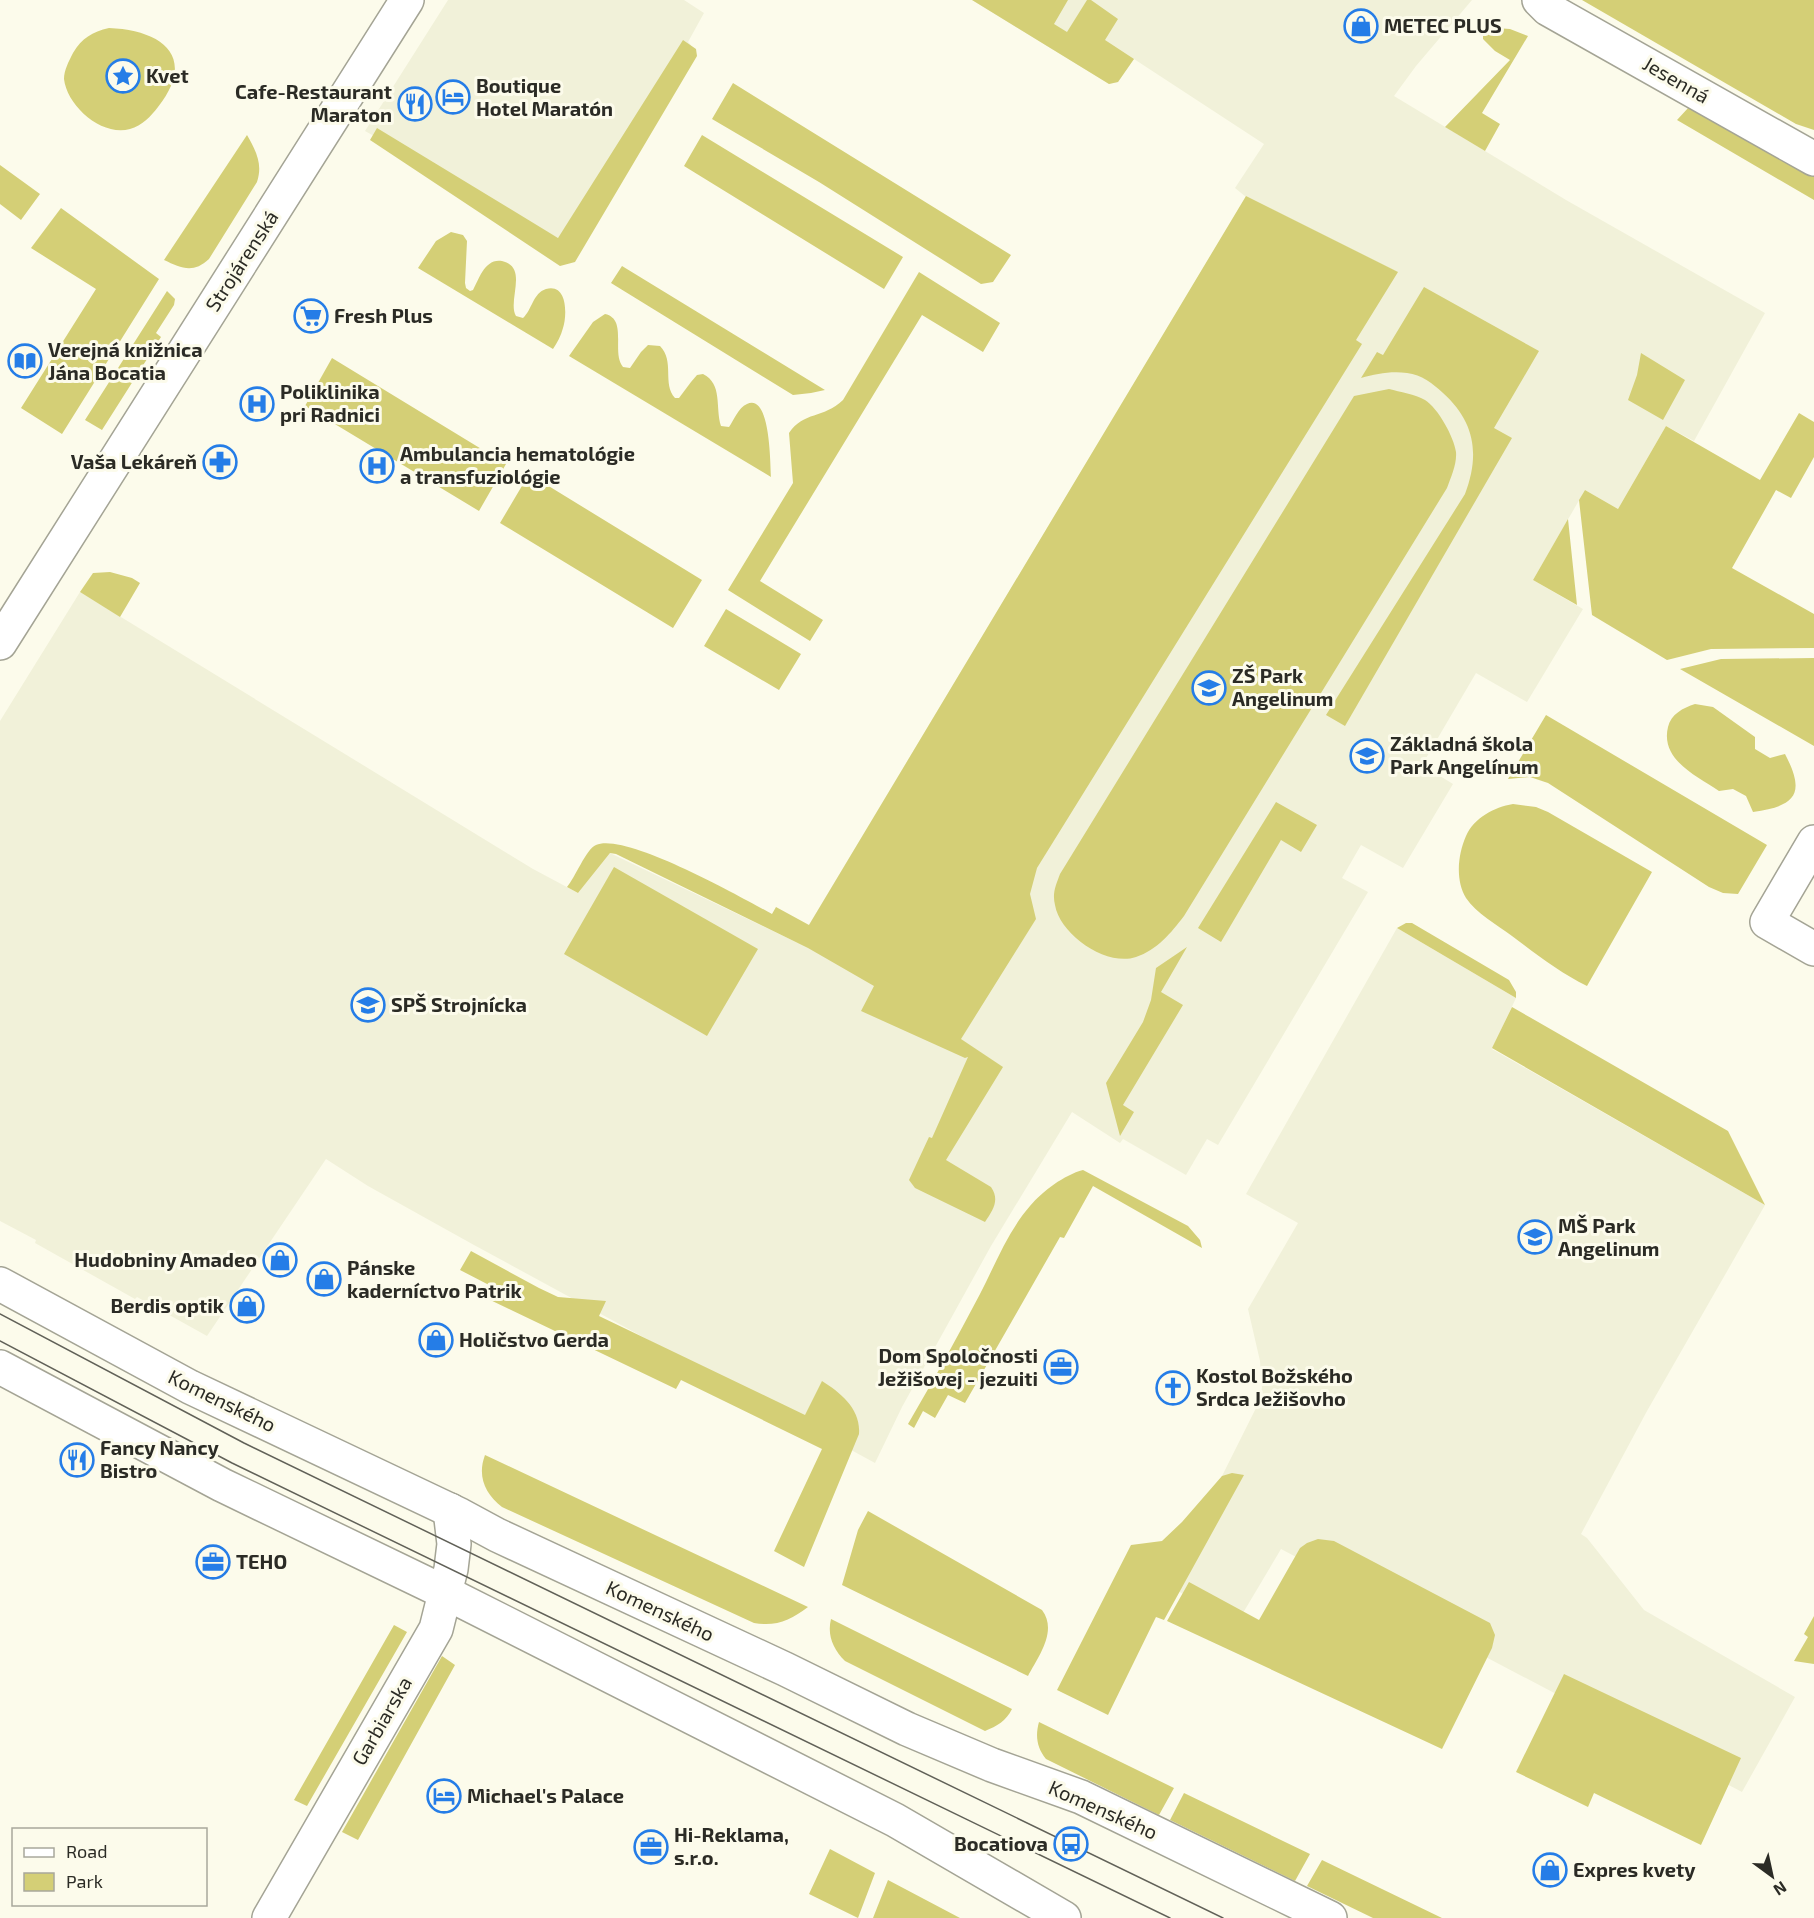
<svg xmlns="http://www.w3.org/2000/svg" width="1814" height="1918" font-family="'Exo 2',sans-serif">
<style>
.built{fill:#f1f1d9}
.green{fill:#d4cf76}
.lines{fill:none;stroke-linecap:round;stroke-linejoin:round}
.street-casing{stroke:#a4a495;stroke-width:36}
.secondary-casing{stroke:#a4a495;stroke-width:36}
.street{stroke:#fff;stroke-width:33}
.secondary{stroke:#fff;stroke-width:33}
.tram{stroke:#616158;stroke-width:1.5}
.labels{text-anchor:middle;stroke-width:6;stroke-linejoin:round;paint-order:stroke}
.poi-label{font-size:20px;font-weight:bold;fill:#2b2b25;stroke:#fcfbeb;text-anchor:start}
.street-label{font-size:20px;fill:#2b2b25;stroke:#fcfbeb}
</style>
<rect width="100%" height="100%" fill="#fcfbeb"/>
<path class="built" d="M448,0h236l20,13 -16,29 3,3 -133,193 -193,-107z
M972,0h500l-56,66 -22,30 172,104 199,113 -71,128 -28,-15 -48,83 -33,-19 -52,90 50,29 -56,93 -51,-29 -54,92 31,19 -50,84 -42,-23 -19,33 26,14 -150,253 -11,-6 -21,36 -63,-36 -3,4 -48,-31 -81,134 -89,161 -27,56 -401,-218 -106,-59 -42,-27 -119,177 -70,-39 -2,2 -100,-56 1,-3 -36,-19v-500l80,-129 453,277 45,24 32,-40 188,90 448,-746 -11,-9 29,-44 -130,-85 -16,23 -9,2z
M1397,928l119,70 -24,51 273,156 -118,206 -66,123 6,4 57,72 151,87 -53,95 -461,-243 -44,74 -74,-40 59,-107 33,-66 7,-22 -2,-27 -12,-52 50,-86 -52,-29z"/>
<path class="green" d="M972,0h96l-14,24 13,8 20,-32h4l27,19 -13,21 29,19 -16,23 -9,2z
M1582,0h232v130l-18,-6z
M109,28c52,2 89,28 49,79 -7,9 -16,19 -28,22 -28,8 -63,-23 -66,-50 0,-9 5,-18 9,-26 9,-15 19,-21 36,-25z
M1496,28l14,1 18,7 -46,77 18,11 -15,27 -40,-24 65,-67 -15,-9 -12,-12v-4z
M683,40l13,9 1,7 -122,206 -15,4 -190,-126 7,-12 181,110z
M733,83l278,172 -18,27 -12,2 -162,-102 -107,-63z
M1689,107l125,67v26l-137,-80z
M247,135c9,16 16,29 10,47l-48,77c-16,15 -28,9 -45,1z
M702,135l201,122 -19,32 -200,-123z
M0,165l40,29 -19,26 -21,-16z
M1246,196l152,76 -42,68 6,4 -325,524 -7,26 6,25 -75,120 42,28 -57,93 45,27c9,13 2,23 -6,35l-70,-34 -6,-8 20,-43 3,1 36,-81 -3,1 -104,-47 13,-25 -66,-38 -192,-94 -6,-1 -32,40 -11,-6c8,-9 19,-38 29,-42 30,-13 146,53 176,69l4,-7 33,18z
M61,208l98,71 -97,155 -41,-26 75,-119 -65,-41z
M451,232l12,3 4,6 -2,42 1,5 4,3 3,-1c6,-11 12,-32 29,-29 27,6 5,40 14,55l7,2c9,-8 10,-25 23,-29 22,-6 21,27 17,39 -2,8 -6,15 -10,21l-135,-81 18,-27z
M622,266l203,124 -14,3 -18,2 -182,-112z
M919,272l81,51 -17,29 -61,-37 -162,266 63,39 -13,21 -82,-51 65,-107 -4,-50c15,-22 34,-14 54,-33z
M1424,287l115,64 -45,77 18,10 -167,288 -19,-11 139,-221c15,-40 10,-72 -22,-101 -11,-10 -21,-18 -36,-20 -17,-2 -31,1 -46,5l16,-26 6,3z
M167,291l8,8 -1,6 -18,28 5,4 -59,93 -17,-10z
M605,314c23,5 6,39 18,53l7,1 11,-16 7,-7 12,1c15,15 2,38 15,52h4l12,-16 6,-7 6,-1c20,10 12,33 18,52l8,1c5,-7 9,-19 18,-23 24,-11 23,61 24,73l-202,-121 24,-34z
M1641,353l44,27 -22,40 -35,-20 9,-25z
M332,358l174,106 -27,47 -174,-105z
M1389,389c11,3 26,5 36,11 13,8 29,37 31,52 1,12 -5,25 -9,36l-263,428c-13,17 -27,34 -48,41 -29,10 -76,-22 -81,-52 -3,-12 1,-20 5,-31l294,-478z
M1799,413l15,9v35l-23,41 -15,-8 -44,78 82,46v34l-103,1 -44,11 -75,-45 -13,-115 6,-10 33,19 48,-83 94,54z
M529,474l173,106 -29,48 -173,-105z
M1568,519l9,86 -44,-25z
M110,572l22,6 8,5 -20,34 -40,-25 13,-19z
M726,609l75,45 -22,36 -75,-44z
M1814,658v88l-134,-77 41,-10z
M1695,704l18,3 42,30v12l15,9 15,-4c21,40 11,52 -32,58l-7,-16 -13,-7 -14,2c-22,-15 -59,-31 -51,-64 3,-13 15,-19 27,-23z
M1546,715l221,130 -29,49 -15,-1 -14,-6 -161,-104 -18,-6 -22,2z
M1276,802l41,23 -16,27 -20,-12 -60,102 -23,-14z
M1513,804l23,3 12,5 104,60 -65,114c-27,-13 -51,-32 -75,-50 -15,-11 -36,-23 -46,-38 -11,-18 -8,-44 0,-62 8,-18 28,-29 47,-32z
M614,867l144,82 -51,87 -143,-82z
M1406,923h6l97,57 7,12v6l-119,-70z
M1187,947l-26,45 22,13 -60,100 11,7 -14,24 -14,-53 37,-61 8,-22 5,-32z
M1512,1007l216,124 37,74 -273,-157z
M1083,1170l105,56 12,14 2,8 -109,-62 -29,52 -4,-1 -95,166 -17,-8 -13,23 -12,-7 -9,17 -6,-4c25,-43 49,-86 72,-130 15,-29 28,-63 50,-88 13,-15 34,-31 53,-36z
M471,1251l68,37 19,9 48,4 -7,15 206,99 17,-34c19,12 39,28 37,53l-55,133 -30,-16 48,-102 -141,-69 -5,9 -192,-92 5,-12 -29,-15z
M485,1455l323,152c-17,13 -32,20 -54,16l-252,-116c-17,-13 -25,-31 -17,-52z
M1232,1473l12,2 -80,145 -8,-3 -48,98 -51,-25 74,-145 31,-4 20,-19 40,-46z
M868,1511l174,99c16,21 -4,47 -14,66l-186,-91 16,-55z
M1318,1539l16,2 156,82 5,12 -3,13 -50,101 -275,-128 22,-39 70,38 41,-72 7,-5z
M1814,1616v48l-20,-3 14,-24 -4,-3z
M831,1619l181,90c-6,12 -15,17 -27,22l-140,-70c-12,-12 -18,-26 -14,-42z
M394,1625l13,7 -100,174 -13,-6z
M442,1656l13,9 -97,175 -16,-8z
M1564,1674l177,84 -40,87 -107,-52 -6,14 -72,-35z
M1039,1722l135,66 -15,27 -113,-56c-9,-11 -11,-23 -7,-37z
M1184,1793l126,61 -15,27 -125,-61z
M830,1849l45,24 -17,45 -49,-24z
M1322,1860l120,58h-69l-66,-32z
M888,1880l72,38h-87z"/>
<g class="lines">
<defs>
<path id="street" d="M1539,0l9,9 266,150
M0,643l407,-643
M1814,842l-47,80 47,27
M269,1918l167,-289 15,-60 3,-25 -4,-34"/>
<path id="secondary" d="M0,1284l190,103 270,128 37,20 288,134 122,60 85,36 89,32 249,121
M0,1367l222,118 224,108 449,227 169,98"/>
</defs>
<use href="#street" class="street-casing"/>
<use href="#secondary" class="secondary-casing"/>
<use href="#street" class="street"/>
<use href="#secondary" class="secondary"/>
<path class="tram" d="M0,1314l244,129 979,475
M0,1341l232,122 938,455"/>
</g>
<defs>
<symbol id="shop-ring" viewBox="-11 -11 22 22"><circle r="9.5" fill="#fcfbeb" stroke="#257de7" stroke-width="1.5"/><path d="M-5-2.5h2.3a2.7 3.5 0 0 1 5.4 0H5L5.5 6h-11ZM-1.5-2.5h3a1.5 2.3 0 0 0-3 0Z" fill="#257de7"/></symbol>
<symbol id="sight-ring" viewBox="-11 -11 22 22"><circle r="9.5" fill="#fcfbeb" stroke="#257de7" stroke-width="1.5"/><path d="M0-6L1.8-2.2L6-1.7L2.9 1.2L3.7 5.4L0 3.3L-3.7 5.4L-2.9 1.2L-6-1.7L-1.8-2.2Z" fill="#257de7"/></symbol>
<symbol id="hotel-ring" viewBox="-11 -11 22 22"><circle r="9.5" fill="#fcfbeb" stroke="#257de7" stroke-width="1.5"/><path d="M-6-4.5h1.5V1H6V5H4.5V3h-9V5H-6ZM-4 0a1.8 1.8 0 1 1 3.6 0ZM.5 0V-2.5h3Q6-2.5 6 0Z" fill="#257de7"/></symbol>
<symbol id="restaurant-ring" viewBox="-11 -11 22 22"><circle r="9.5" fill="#fcfbeb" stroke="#257de7" stroke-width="1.5"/><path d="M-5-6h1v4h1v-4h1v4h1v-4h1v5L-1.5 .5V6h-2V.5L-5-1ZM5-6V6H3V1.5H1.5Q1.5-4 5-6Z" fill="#257de7"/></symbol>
<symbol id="supermarket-ring" viewBox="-11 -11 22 22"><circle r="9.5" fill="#fcfbeb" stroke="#257de7" stroke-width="1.5"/><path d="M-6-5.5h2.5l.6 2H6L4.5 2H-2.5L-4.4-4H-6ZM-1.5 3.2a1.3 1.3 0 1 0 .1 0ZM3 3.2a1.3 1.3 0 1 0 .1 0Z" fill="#257de7"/></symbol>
<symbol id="library-ring" viewBox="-11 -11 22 22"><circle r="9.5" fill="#fcfbeb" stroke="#257de7" stroke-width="1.5"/><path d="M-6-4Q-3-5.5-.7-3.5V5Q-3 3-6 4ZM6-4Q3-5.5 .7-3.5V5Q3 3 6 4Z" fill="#257de7"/></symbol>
<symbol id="hospital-ring" viewBox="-11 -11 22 22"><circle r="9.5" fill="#fcfbeb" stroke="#257de7" stroke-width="1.5"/><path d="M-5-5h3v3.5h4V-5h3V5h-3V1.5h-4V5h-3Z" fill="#257de7"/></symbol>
<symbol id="pharmacy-ring" viewBox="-11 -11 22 22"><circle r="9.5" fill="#fcfbeb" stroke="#257de7" stroke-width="1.5"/><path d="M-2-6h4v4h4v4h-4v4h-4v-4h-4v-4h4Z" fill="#257de7"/></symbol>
<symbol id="school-ring" viewBox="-11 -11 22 22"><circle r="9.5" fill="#fcfbeb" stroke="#257de7" stroke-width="1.5"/><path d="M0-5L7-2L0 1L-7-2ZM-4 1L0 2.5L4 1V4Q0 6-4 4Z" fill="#257de7"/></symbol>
<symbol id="office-ring" viewBox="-11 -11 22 22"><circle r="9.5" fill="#fcfbeb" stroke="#257de7" stroke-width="1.5"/><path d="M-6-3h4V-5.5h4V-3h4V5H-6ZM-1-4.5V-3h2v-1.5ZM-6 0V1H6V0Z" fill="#257de7"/></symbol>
<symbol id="church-ring" viewBox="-11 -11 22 22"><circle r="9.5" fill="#fcfbeb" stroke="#257de7" stroke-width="1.5"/><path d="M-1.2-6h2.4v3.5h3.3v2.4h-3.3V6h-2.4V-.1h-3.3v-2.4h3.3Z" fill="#257de7"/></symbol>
<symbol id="bus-ring" viewBox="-11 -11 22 22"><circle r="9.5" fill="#fcfbeb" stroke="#257de7" stroke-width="1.5"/><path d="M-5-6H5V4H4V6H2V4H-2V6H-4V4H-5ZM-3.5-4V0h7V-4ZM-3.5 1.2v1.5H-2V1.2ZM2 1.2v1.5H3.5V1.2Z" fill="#257de7"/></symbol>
</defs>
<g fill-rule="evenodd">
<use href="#shop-ring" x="1342" y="7" width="38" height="38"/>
<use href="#sight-ring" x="104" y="57" width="38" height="38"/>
<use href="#hotel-ring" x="434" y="78" width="38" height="38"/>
<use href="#restaurant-ring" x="396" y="85" width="38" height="38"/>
<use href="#supermarket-ring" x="292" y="297" width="38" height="38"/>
<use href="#library-ring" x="6" y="342" width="38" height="38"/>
<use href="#hospital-ring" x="238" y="385" width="38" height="38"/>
<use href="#pharmacy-ring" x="201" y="443" width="38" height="38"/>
<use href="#hospital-ring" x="358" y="447" width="38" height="38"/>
<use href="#school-ring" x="1190" y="669" width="38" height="38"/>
<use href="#school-ring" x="1348" y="737" width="38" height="38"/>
<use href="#school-ring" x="349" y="986" width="38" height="38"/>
<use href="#school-ring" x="1516" y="1218" width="38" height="38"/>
<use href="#shop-ring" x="261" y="1241" width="38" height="38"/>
<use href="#shop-ring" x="305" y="1260" width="38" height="38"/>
<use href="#shop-ring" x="228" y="1287" width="38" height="38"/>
<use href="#shop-ring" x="417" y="1321" width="38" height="38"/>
<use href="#office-ring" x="1042" y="1348" width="38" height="38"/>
<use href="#church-ring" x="1154" y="1369" width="38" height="38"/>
<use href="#restaurant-ring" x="58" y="1441" width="38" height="38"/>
<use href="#office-ring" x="194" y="1543" width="38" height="38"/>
<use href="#hotel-ring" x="425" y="1777" width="38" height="38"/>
<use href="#bus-ring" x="1052" y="1825" width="38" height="38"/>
<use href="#office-ring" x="632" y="1828" width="38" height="38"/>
<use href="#shop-ring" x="1531" y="1851" width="38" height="38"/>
</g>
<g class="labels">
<g class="poi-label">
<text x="1384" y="33">METEC PLUS</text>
<text x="146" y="83">Kvet</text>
<text x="476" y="93">Boutique<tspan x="476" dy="23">Hotel Maratón</tspan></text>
<text x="392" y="99" text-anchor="end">Cafe-Restaurant<tspan x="392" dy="23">Maraton</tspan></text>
<text x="334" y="323">Fresh Plus</text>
<text x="48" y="357">Verejná knižnica<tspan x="48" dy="23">Jána Bocatia</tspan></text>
<text x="280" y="399">Poliklinika<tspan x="280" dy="23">pri Radnici</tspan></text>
<text x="400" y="461">Ambulancia hematológie<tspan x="400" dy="23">a transfuziológie</tspan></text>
<text x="197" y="469" text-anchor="end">Vaša Lekáreň</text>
<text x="1232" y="683">ZŠ Park<tspan x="1232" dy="23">Angelinum</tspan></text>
<text x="1390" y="751">Základná škola<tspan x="1390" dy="23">Park Angelínum</tspan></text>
<text x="391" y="1012">SPŠ Strojnícka</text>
<text x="1558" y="1233">MŠ Park<tspan x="1558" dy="23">Angelinum</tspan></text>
<text x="257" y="1267" text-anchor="end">Hudobniny Amadeo</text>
<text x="347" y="1275">Pánske<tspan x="347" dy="23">kaderníctvo Patrik</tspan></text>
<text x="224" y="1313" text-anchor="end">Berdis optik</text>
<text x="459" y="1347">Holičstvo Gerda</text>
<text x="1038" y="1363" text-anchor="end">Dom Spoločnosti<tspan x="1038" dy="23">Ježišovej - jezuiti</tspan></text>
<text x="1196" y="1383">Kostol Božského<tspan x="1196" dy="23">Srdca Ježišovho</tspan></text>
<text x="100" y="1455">Fancy Nancy<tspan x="100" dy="23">Bistro</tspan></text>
<text x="236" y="1569">TEHO</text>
<text x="467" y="1803">Michael's Palace</text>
<text x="674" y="1842">Hi-Reklama,<tspan x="674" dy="23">s.r.o.</tspan></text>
<text x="1048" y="1851" text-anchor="end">Bocatiova</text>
<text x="1573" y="1877">Expres kvety</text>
</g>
<g class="street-label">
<text transform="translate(1676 80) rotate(30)" y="7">Jesenná</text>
<text transform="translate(242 261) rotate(-57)" y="7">Strojárenská</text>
<text transform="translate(222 1401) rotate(26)" y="7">Komenského</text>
<text transform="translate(660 1611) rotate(25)" y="7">Komenského</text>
<text transform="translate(382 1721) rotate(-60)" y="7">Garbiarska</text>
<text transform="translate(1103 1810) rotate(24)" y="7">Komenského</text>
</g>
</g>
<rect x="12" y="1828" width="195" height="78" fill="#fcfbeb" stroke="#a8a89c" stroke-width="1.5"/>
<rect x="24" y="1848" width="30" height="9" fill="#ffffff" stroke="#a8a89c" stroke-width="1.5"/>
<text x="66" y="1858" font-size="18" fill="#2b2b25">Road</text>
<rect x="24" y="1873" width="30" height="18" fill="#d4cf76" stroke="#a8a89c" stroke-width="1.5"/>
<text x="66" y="1888" font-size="18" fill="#2b2b25">Park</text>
<g transform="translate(1772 1876) rotate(147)" stroke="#fcfbeb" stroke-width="4.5" paint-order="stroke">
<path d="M0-4.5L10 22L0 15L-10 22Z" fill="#2b2b25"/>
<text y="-9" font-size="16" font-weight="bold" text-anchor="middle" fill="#2b2b25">N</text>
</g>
</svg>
